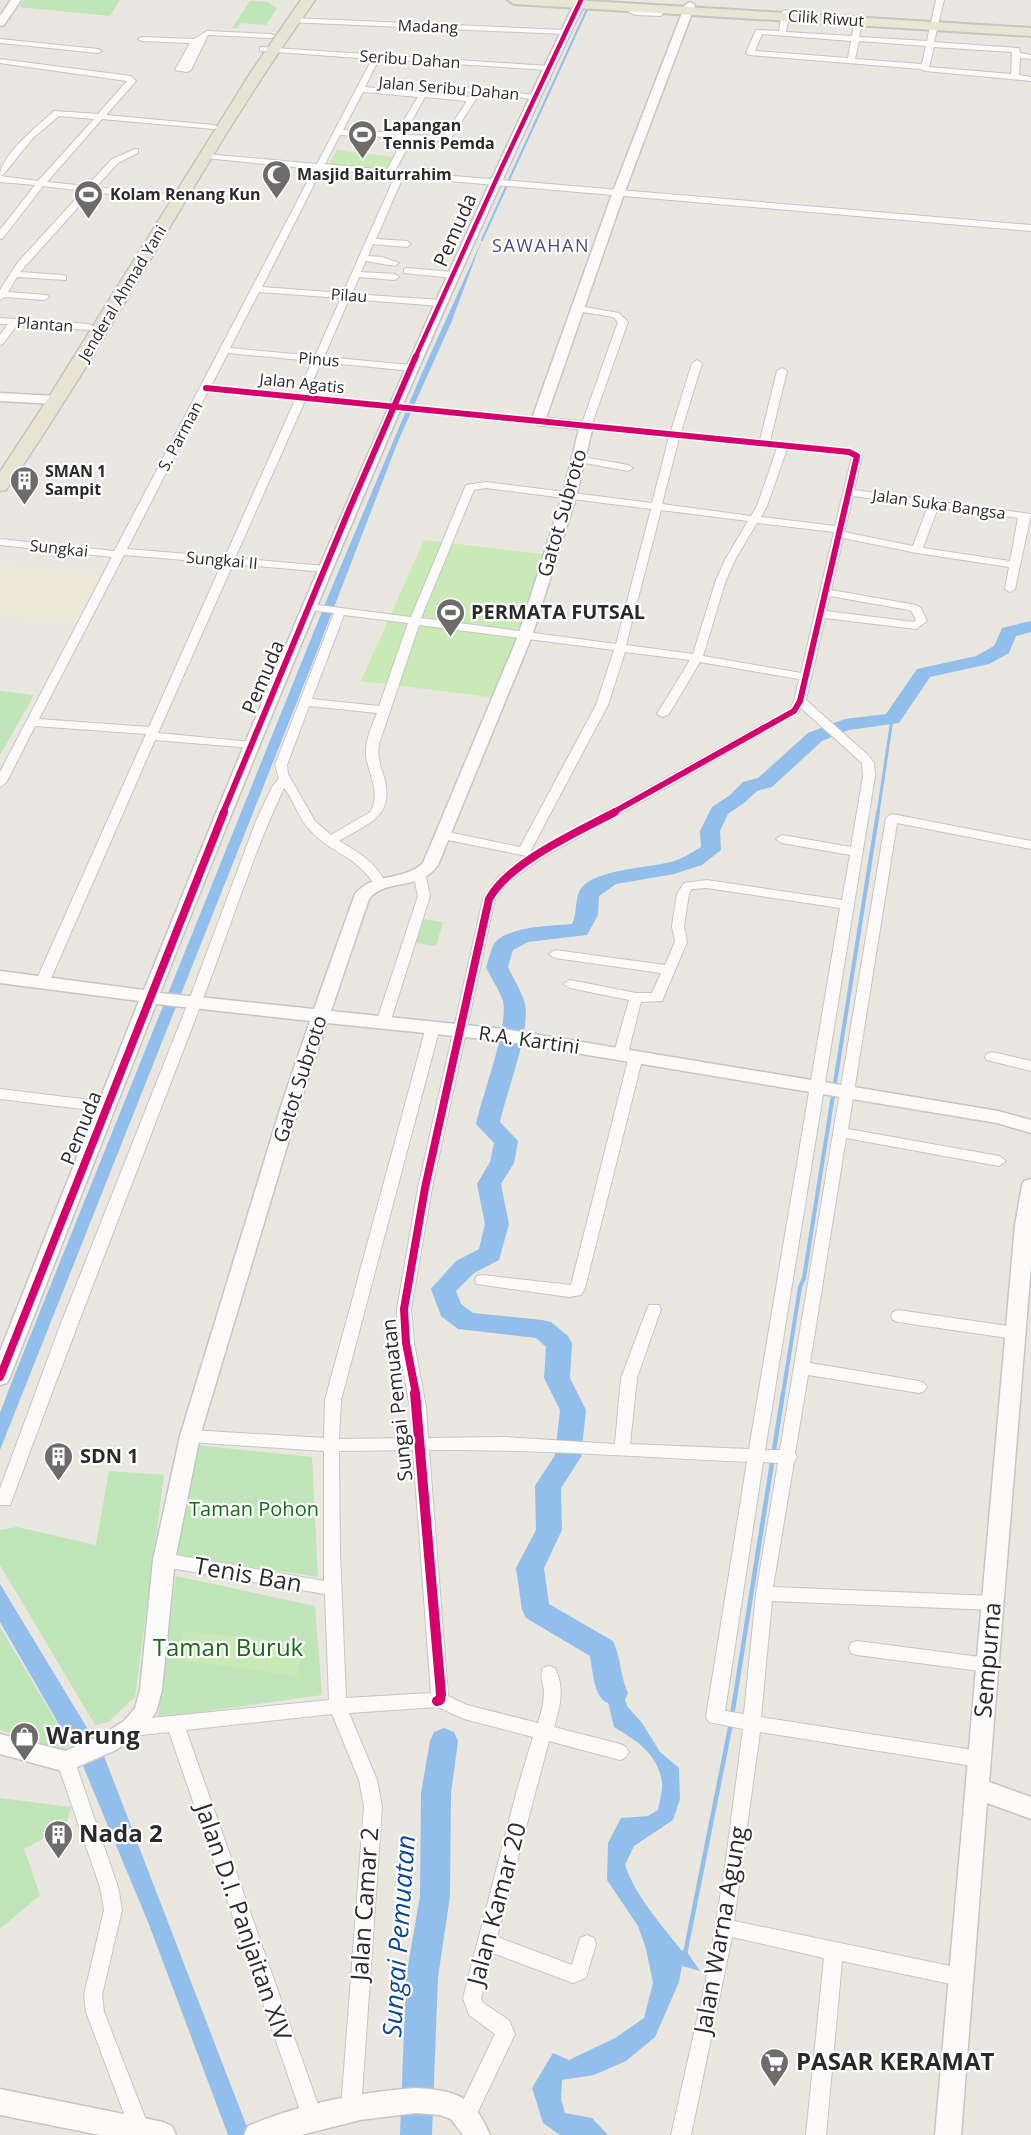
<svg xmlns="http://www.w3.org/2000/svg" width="1031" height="2135" font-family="'Open Sans',sans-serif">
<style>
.education{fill:#ecead4}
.green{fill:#c0e5b8}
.pitch{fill:#c9eab6}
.water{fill:#92beec}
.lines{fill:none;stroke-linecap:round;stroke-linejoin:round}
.stream-far3{stroke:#92beec;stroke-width:2}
.stream-far2{stroke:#92beec;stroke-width:3}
.stream-far1{stroke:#92beec;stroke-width:4}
.stream{stroke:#92beec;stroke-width:4.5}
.river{fill:#92beec;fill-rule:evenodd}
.minor-casing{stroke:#c6c5c5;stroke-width:2}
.tertiary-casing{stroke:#c6c5c5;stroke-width:3}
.primary-casing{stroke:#c4c4c1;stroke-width:4}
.trunk-casing{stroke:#c4c4c1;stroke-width:3}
.minor{fill:#fcfbfa;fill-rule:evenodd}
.tertiary{fill:#fcfbfa;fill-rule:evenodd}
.primary{fill:#e6e6d3;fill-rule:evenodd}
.trunk{fill:#e8e4d3;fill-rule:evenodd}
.cycleway-far3-casing{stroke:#fff;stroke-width:7}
.cycleway-far2-casing{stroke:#fff;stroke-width:9}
.cycleway-far1-casing{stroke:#fff;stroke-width:11}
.cycleway-casing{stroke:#fff;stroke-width:14}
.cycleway-far3{stroke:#d6006c;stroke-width:4.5}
.cycleway-far2{stroke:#d6006c;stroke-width:6}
.cycleway-far1{stroke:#d6006c;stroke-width:8}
.cycleway{stroke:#d6006c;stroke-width:10}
.labels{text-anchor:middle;stroke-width:4.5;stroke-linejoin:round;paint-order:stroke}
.far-street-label{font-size:16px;fill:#2a2a2a;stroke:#fff}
.far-poi-label{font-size:16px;font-weight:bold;fill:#2a2a2a;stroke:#fff;text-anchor:start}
.far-quarter-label{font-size:18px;letter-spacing:1.5px;fill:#4d4a7c;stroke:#fff}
.street-label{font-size:20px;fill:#2a2a2a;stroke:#fff}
.poi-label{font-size:20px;font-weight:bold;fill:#2a2a2a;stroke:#fff;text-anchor:start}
.park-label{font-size:20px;fill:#19691c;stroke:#fff}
.near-street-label{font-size:24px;fill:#2a2a2a;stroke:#fff}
.near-park-label{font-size:24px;fill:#19691c;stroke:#fff}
.near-poi-label{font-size:24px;font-weight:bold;fill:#2a2a2a;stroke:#fff;text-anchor:start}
.near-water-label{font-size:26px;font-style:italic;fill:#0b469e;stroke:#fff}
</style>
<rect width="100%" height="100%" fill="#e9e7e0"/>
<path class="education" d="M0,565l100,10 -26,47 -69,-6 -5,6z"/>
<path class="green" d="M24,0h96l-10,16 -91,-9z
M250,1l17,1 10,6 -11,17 -25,-2 -4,5h-5z
M0,691l34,4 -34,60z
M423,919l20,3 -7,24 -20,-3z
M195,1445l117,12 6,120 -142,-22z
M109,1471l55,4 -29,222 -27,25 -13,3 -95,-160v-35l17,-3 79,18z
M176,1576l139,30 7,89 -164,23z
M0,1627l70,118 -8,5 -62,-20z
M0,1798l71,9 -5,19 -42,23 16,46 -40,34z"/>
<path class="pitch" d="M336,150l59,7 -7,13 -59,-6z
M424,540l126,15 -53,143 -136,-17z
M184,1631l120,12 -7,33 -123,-17z"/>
<path class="water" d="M482,240l-31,83 -52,116 -83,215 -316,796v-37l14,-37 313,-777 94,-224z
M0,1584l104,172 146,379h-22l-80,-213 -65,-156 -83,-144z
M614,1665l13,41 15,17 18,29 19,16 1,31 -7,21 -39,26 -9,19c11,32 36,59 56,85l6,2 13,19 -18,-5 -3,16 -24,55 -29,24 -32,14 -32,5 -1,19 4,14 27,5 16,17h-48l-17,-12 -11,-35 21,-35 16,7 46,-22 29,-20 9,-35 -7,-34 -8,-23 -31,-46 1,-37 13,-25 27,-2 10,-6c1,-8 5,-19 4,-28 -4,-28 -26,-42 -48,-55l-13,-54 -8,-7z"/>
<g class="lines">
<path class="stream-far3" d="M508,182l81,-177
M482,240l25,-55"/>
<path class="stream-far2" d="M878,813l14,-94"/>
<path class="stream-far1" d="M783,1394l17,-107 4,-9 74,-466"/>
<path class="stream" d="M732,1716l51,-323
M685,1954l46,-231"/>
<path class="river" d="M1031,621v11l-15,4 -7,17 -20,11 -59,13 -31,46 -50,7 -27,11 -50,46 -15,4 -13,12 -16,11 -8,17 1,19 -19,15 -28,9 -58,10 -17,12 -1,19 -11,20 -59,7 -15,8 -5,17c5,11 12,22 16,33 9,26 -18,93 -24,122l18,19 -4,22 -13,21 8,40 -10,36 -25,13 -18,18 5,13 12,9 69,7 9,2 17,14 4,7 -2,35 16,32 -5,47 -20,31 1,42 -18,38 5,36 64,37c8,16 7,35 15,52l-4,9c-30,11 -30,-25 -34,-46l-64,-38 -4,-8 -6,-42 20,-38 -1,-44 20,-31 5,-45 -16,-32 2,-31 -10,-9 -78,-9 -17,-13 -10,-27 25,-28 23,-12 6,-25 -8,-40 13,-22 4,-19 -18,-19c6,-28 33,-98 27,-123 -4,-12 -12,-23 -17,-34 3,-7 4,-16 8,-23 12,-18 59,-18 78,-20 5,-10 3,-22 7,-32 10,-23 70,-24 92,-30 11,-3 20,-9 30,-15l-1,-16 12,-24 18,-12 13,-13 15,-4 50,-45 37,-14 41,-5 31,-45 59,-13 18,-10 8,-18z
M444,1728l10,4 4,9 -7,52 -1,103 -12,81 -6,158h-32l6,-158 14,-81 1,-103 9,-52 4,-9z"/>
<defs>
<path id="minor" d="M936,0h8l-10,42 85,6 1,5 11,2v4l-11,-1 -1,17 12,2v4l-106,-10 -4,-2 -171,-14 -4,-2 10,-23 23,1 3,-19 4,-2 4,2 -4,20 66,4 3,-19 4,-2 4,2 -4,20 68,4zM762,34l89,7 -3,17 -93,-7zM859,41l67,5 -4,18 -67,-5zM934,47l78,5 -1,22 -82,-7z
M634,4l4,2 -1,5 19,1 4,-7 7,2 -6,9 -26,-1 -6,-3 1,-6z
M292,18l272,12 4,2 -4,2 -275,-12 -1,-2z
M207,31l64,3 4,2 -4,2 -63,-3 -17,35 -4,2 -12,-2 15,-27 -48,-2 -4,-2 4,-2 52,2z
M0,39l98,10 4,2 -4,2 -98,-10z
M260,47l288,19 4,2 -4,2 -169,-11 -14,28 55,5 6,-5 4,2 -2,4 44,4 4,2 -27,42h-38l-16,30 636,54v6l-628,-54 -27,62 31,2 4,3 -4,3 -34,-3 -5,12 14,1 17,6 -4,3 -29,-5 -5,11 34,2 4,3 -4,3 -36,-3 -7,17 89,6 5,3 -5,3 -92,-7 -25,58 88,8 5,3 -5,3 -91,-9 -14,33 231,23 5,3 -5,3 -233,-23 -70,157 90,8 5,3 -5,3 -92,-8 -75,169 94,9 6,3 -6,3 -97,-8 -106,243 -7,4 -7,-4 111,-249 -111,-8 -29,57 -6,4v-15l112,-215 -112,-12v-6l114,12 2,-3 198,-379 -108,-11 -4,-2 4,-2 111,10 55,-105 -109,-8h-3zM363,92l55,5 -22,36 -53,-3zM425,97l42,4 -23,35 -40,-1zM340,135l59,3 4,1 -16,31 -62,-6zM322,169l73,7 -52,117 -81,-6zM259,292l82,6 -26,58 -85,-8zM228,353l84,8 -14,33 -87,-8zM208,391l87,9 -70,157 -98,-8zM124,555l98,8 -73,164 -110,-8z
M0,59l131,17 5,5 -30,34 108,10 4,2 -4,2 -112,-10 -55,63 40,4 25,-27 23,-10h3v4l-20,10 -22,24 74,8 4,3 -4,3 -78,-9 -72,80 43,3 3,1v4l-49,-3 -9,15 39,3 2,2 -5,3 -39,-3 -5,3v-10l18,-28 65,-71 -40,-5 -40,52 -3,1v-9l35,-45 -35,-3v-6l38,5 56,-62 -35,-3 -26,22 -30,37 -3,1c0,-21 39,-51 54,-65l44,3 29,-33 -127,-18z
M456,86l78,9 4,2 -4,2 -81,-9v-4z
M407,268l46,4 4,3 -4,3 -49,-5v-4z
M579,306l40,7 9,9 -36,102 79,7 21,-68 5,-3 5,3 -21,69 79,8 17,-69 5,-3 5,3 -17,70 79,8 13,7 -8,34 177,24 -16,75 -5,3 -5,-3 4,-22 -92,-14 -74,-15 -12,52 85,15 5,3 6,13 -11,8 -91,-11 -19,82 62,55 6,8 1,13 -110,674h15l106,-632 6,-4 139,27v8l-134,-26 -49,306 151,27 7,5 -7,5 -153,-28 -36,225 109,18 5,2 3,4 -3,4 -5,2 -111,-18 -13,78 2,4 -3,5 -21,125 220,9 6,2 2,5 -2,5 -6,2 -221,-9 -11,116 218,34 6,3 3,5 -3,5 -6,3 -219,-35 -26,189 226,47 7,3 2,6 -2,6 -7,3 -118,-25 -16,174h-20l18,-177 -92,-21 -41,198h-20l37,-164 17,-104 18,-138 -34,-7 -3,-5 41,-255c-106,-5 -212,-13 -318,-12l19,246 19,9 71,18c3,-10 6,-20 6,-30 0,-9 -5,-17 -1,-25l6,-2 6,2c10,20 5,39 -1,59l66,17 6,3 3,5 -3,5 -6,3 -71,-19 -52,196 75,28 8,-27 7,-3 7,3 2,6 -10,34 -13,5 -80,-30 -12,45 2,5 26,17 6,14 -42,88 -7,3 -7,-3 -3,-7 39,-81 -26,-19 -6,-17 54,-208 16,-53 -69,-18 -26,-12 -89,6 28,67 5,26 -21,303 -3,7 -7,3 -7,-3 -3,-7 23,-303 -5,-26 -27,-66 -146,16 137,389 -3,7 -7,3 -7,-3 -3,-7 -134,-387 -37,4 -6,-3 -3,-5 3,-5 6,-3 197,-20 -4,-106 -161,-27 -6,-2 -2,-5 2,-5 6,-2 160,28v-130l-134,-9 -6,-2 -2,-4 2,-4 6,-2 134,8 1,-38 101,-373 7,-4 7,4 -99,373 -2,39 74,-1 -3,-31 -12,-64 -1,-34 21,-121 65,-289 16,-23 28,-20 -84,-17 -6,-4 6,-4 77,16 76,-142 18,-55 -195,-25 -40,119c-2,12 1,22 5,33 11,40 -16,46 -45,64 19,11 38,22 47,43l-2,3h-8c-20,-33 -44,-32 -66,-57 -12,-12 -17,-32 -26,-42 -33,70 -55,144 -83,216 -63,165 -128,330 -189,496l-2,5h-10v-16l58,-158 130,-328 68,-182 16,-34 7,-9 -4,-13 59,-152 -24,-3 -5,-3 5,-3 101,13 55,-132 20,-3 166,21 17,-66 -83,-8 -5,-3 37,-104 -5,-5 -37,-6 -2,-2zM679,438l98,10 -20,58 -6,10 -89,-12zM787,449l60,6 5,2 -17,69 -74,-9 6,-11zM486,488l165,21 -35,135 -195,-26 53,-128zM853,496l75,10 -15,40 -69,-14zM938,507l80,11 -8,43 -87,-13zM661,510l87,11 -22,37 -10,22 -23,74 -67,-9zM757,523l77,9 -33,141 -98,-17 23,-76 10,-22zM830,596l79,14 3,2 4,8 -2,2 -88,-11zM344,615l64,8 -29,83 -67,-7zM625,652l65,8 -33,54 6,3 6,-3 31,-52 99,17 -5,22 -4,8 -255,142 -4,-1 77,-145zM309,706l68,7c-5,13 -12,28 -11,42 2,19 16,38 4,57l-39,23 -16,-14 -27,-47 -1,-9zM801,708l61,55 1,13 -12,71 -69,-12 -6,4 6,4 68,12 -8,45 -135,-20 -23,3 -7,11 -5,32 3,16 -10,23 -110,-15 -6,4 6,4 106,15 -9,20h-16l-66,-13 -7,4 7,4 59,12 -15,53 7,5 7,-5 13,-51 21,-1 25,-59 -3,-16 5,-32 3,-5 15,-1 133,20 -91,541 -119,-5 7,-66 24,-69 -2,-4h-10l-2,4 -26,69 -6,66 -110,-7 -77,1 -2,-31 -12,-64 -3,-34 21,-121 63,-289 13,-17 34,-24 256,-145zM413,1450l18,243 -85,5 -6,-145 -1,-102zM763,1462l15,1 -22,131 -12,120 -19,-3z
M0,318l89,6 5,3 -5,3 -72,-5 -14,19 -3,1v-10l8,-11h-8z
M578,456l50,9 5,3 -5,3 -54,-10 -1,-2z
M420,873l6,4 4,19 -40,127 -7,4 -7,-4 42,-127 -4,-19z
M636,1051l7,5 -58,232 -4,7 -12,2 -92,-13 -2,-4 2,-4 5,-1 89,10 58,-229z
M992,1052l39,9v10l-44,-11 -2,-3 2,-3z
M0,1089l107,13 7,5 -7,5 -107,-13z
M898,1310l117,17 5,2 3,4 -3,4 -5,2 -117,-17 -5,-2 -2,-4 2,-4z
M857,1641l131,17 6,2 2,5 -2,5 -6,2 -131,-17 -6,-2 -2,-5 2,-5z
M66,1754l6,3 3,5 43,125 4,23 -20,85 2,17 48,123h-20l-46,-123 -2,-17 20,-85 -4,-23 -43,-125 3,-5z"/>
<path id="tertiary" d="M11,0h10l-17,25 -4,1v-10z
M576,0h10c-155,327 -293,656 -426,993l154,16 41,-115c18,-22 48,-12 68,-31l95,-227 44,-139 17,-68 -41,-4 -7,-4 81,-227 73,-189 5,-3 5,3 -71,189 -78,224 40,4 7,4 -17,71 -44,139 -94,229c-19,27 -51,12 -69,34l-38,112 173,18 494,82 33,9v13l-34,-10 -493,-82 -177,-18 -27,80 -100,333 -25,124 -13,130 -6,22 -16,23 -24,15 -50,22 -66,-18v-20l65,17 35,-15 24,-15 11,-13 5,-18 13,-130 27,-124 102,-333 28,-82 -154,-17 -146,373 -3,6 -7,2v-34l139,-350 -139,-18v-12l144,19c135,-335 275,-664 432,-990z
M0,393l56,3 6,4 -6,4 -56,-3z
M1031,1179v86l-42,517 42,15v22l-44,-16 -26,332h-26l80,-910 7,-39 2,-5z
M416,2088c41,3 57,7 74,47h-27l-12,-16 -11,-4 -24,-2 -56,7 -59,15h-57l4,-9c52,-22 112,-34 168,-38z
M0,2089l163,33 9,4 4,9h-76l-100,-20z"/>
<path id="primary" d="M508,0h66l457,28v8l-517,-32z"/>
<path id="trunk" d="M301,0h14c-113,157 -199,331 -309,490l-6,1v-19l49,-75 202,-325z"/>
</defs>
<use href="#minor" class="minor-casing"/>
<use href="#tertiary" class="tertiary-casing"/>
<use href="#primary" class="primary-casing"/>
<use href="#trunk" class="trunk-casing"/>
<use href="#minor" class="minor"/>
<use href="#tertiary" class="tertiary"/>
<use href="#primary" class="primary"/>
<use href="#trunk" class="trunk"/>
<defs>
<path id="cycleway-far3" d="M415,358l86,-189 80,-169"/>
<path id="cycleway-far2" d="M206,388l643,64 8,4 -57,245 -6,10 -182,102
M223,813l126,-303 67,-154"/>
<path id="cycleway-far1" d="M0,1377l224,-565
M416,1394l-10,-51 -2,-34 21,-121 64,-289c20,-37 89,-67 126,-87"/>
<path id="cycleway" d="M415,1393l26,301 -1,6 -3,1"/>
</defs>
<use href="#cycleway-far3" class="cycleway-far3-casing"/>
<use href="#cycleway-far2" class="cycleway-far2-casing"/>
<use href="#cycleway-far1" class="cycleway-far1-casing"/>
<use href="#cycleway" class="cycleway-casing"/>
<use href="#cycleway-far3" class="cycleway-far3"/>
<use href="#cycleway-far2" class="cycleway-far2"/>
<use href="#cycleway-far1" class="cycleway-far1"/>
<use href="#cycleway" class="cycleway"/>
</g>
<defs>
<symbol id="stadium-pin" viewBox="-11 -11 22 30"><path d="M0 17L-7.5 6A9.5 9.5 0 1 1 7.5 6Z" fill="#6d6c6a" stroke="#fff"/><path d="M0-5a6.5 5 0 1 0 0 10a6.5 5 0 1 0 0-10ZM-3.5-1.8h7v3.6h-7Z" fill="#fff"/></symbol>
<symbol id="mosque-pin" viewBox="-11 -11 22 30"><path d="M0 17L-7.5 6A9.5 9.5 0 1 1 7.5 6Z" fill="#6d6c6a" stroke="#fff"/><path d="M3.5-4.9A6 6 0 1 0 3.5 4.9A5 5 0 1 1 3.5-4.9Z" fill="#fff"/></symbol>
<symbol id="building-pin" viewBox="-11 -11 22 30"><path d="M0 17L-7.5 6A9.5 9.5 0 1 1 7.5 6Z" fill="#6d6c6a" stroke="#fff"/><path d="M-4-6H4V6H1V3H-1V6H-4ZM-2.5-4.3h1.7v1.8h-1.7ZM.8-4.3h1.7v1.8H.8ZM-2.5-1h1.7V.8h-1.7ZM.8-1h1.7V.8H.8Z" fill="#fff"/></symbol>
<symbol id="shop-pin" viewBox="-11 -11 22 30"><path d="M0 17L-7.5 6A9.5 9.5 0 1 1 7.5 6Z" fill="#6d6c6a" stroke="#fff"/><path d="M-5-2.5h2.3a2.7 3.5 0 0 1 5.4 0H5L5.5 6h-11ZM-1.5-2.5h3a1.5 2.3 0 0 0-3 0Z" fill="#fff"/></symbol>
<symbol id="supermarket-pin" viewBox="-11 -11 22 30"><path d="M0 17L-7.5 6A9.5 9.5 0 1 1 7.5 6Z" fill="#6d6c6a" stroke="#fff"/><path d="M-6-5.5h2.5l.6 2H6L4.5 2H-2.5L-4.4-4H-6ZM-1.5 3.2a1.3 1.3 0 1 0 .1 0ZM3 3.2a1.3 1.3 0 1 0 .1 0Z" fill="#fff"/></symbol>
</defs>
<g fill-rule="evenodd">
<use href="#stadium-pin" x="346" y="118" width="33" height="45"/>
<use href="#mosque-pin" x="260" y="158" width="33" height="45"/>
<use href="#stadium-pin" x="72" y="178" width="33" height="45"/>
<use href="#building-pin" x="8" y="464" width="33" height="45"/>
<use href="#stadium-pin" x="434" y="596" width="33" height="45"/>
<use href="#building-pin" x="42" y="1440" width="33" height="45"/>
<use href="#shop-pin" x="8" y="1720" width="33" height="45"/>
<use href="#building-pin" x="42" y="1818" width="33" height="45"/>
<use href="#supermarket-pin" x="758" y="2046" width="33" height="45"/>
</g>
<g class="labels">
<g class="far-street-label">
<text transform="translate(826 18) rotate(4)" y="6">Cilik Riwut</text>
<text transform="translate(428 26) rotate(2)" y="6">Madang</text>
<text transform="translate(410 59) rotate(4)" y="6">Seribu Dahan</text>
<text transform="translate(449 88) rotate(5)" y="6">Jalan Seribu Dahan</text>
<text transform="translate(122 293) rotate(-59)" y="6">Jenderal Ahmad Yani</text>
<text transform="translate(349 295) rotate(4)" y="6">Pilau</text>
<text transform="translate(45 324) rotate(4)" y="6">Plantan</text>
<text transform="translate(319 359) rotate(5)" y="6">Pinus</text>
<text transform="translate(302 383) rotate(6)" y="6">Jalan Agatis</text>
<text transform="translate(180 436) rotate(-62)" y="6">S. Parman</text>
<text transform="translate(939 504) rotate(8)" y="6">Jalan Suka Bangsa</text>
<text transform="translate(59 548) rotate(6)" y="6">Sungkai</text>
<text transform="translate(222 560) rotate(5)" y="6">Sungkai II</text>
</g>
<g class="far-poi-label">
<text x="383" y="131">Lapangan<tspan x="383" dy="18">Tennis Pemda</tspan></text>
<text x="297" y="180">Masjid Baiturrahim</text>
<text x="110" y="200">Kolam Renang Kun</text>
<text x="45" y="477">SMAN 1<tspan x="45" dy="18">Sampit</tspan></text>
</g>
<g class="far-quarter-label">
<text x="541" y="252">SAWAHAN</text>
</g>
<g class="street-label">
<text transform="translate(455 230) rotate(-66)" y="7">Pemuda</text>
<text transform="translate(562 513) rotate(-74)" y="7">Gatot Subroto</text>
<text transform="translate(263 677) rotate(-67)" y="7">Pemuda</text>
<text transform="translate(529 1040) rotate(8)" y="7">R.A. Kartini</text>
<text transform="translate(300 1079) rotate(-72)" y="7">Gatot Subroto</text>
<text transform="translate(81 1128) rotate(-68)" y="7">Pemuda</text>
<text transform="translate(397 1400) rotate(-96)" y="7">Sungai Pemuatan</text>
</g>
<g class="poi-label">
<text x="471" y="619">PERMATA FUTSAL</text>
<text x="80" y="1463">SDN 1</text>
</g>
<g class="park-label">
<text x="254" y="1516">Taman Pohon</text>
</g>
<g class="near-street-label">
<text transform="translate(248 1575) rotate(10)" y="8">Tenis Ban</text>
<text transform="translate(988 1660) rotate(-85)" y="8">Sempurna</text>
<text transform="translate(365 1904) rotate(-86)" y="8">Jalan Camar 2</text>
<text transform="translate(497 1904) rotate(-75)" y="8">Jalan Kamar 20</text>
<text transform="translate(243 1922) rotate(71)" y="8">Jalan D.I. Panjaitan XIV</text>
<text transform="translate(721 1930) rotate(-80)" y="8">Jalan Warna Agung</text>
</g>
<g class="near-park-label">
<text x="228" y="1656">Taman Buruk</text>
</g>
<g class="near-poi-label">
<text x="46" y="1744">Warung</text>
<text x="79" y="1842">Nada 2</text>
<text x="796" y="2070">PASAR KERAMAT</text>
</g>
<g class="near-water-label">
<text transform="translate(399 1936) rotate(-86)" y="9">Sungai Pemuatan</text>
</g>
</g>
</svg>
